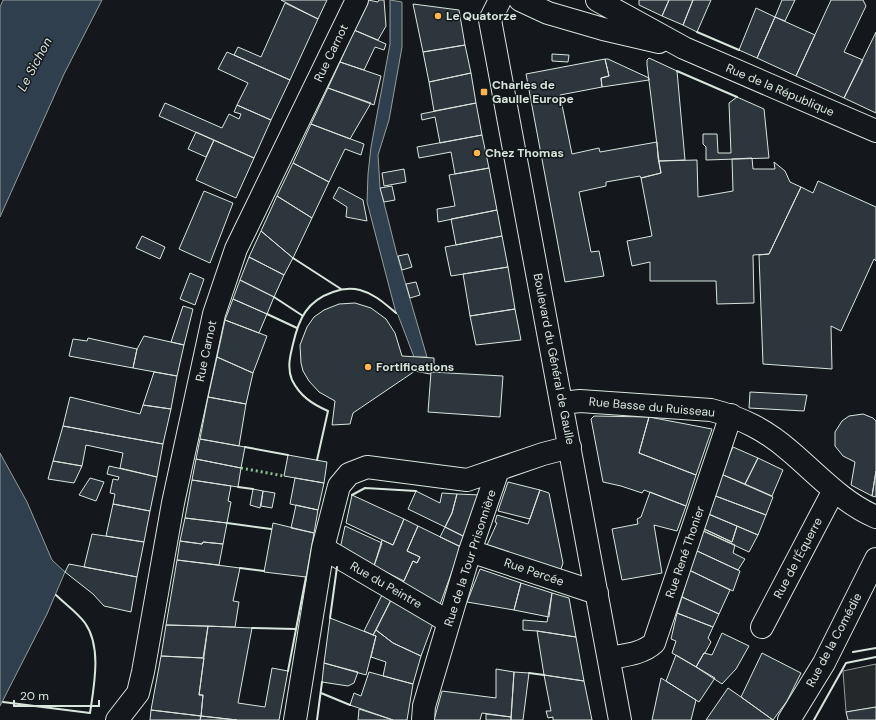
<svg xmlns="http://www.w3.org/2000/svg" width="876" height="720" font-family="'DM Sans',sans-serif">
<style>
.parking{fill:#24282b;stroke:#939e99}
.water{fill:#2f3f4d;stroke:#939e99}
.building{fill:#2c363c;stroke:#d8e6dc}
.lines{fill:none;stroke-linecap:round;stroke-linejoin:round}
.minor-casing{stroke:#d8e6dc;stroke-width:24}
.major-casing{stroke:#d8e6dc;stroke-width:24}
.minor{stroke:#14181c;stroke-width:22}
.major{stroke:#14181c;stroke-width:22}
.hedge{stroke:#8ac095;stroke-width:3;stroke-dasharray:2 3;stroke-linecap:butt}
.wall{stroke:#d8e6dc;stroke-width:2}
.poi-dot{fill:#ffb74d;stroke:#14181c;stroke-width:1.5}
.labels{text-anchor:middle;stroke-width:3;stroke-linejoin:round;paint-order:stroke}
.poi-label{font-size:12px;font-weight:bold;fill:#d8e6dc;stroke:#14181c;text-anchor:start}
.street-label{font-size:12px;fill:#d8e6dc;stroke:#14181c}
.water-label{font-size:13px;font-style:italic;fill:#d8e6dc;stroke:#14181c}
</style>
<rect width="100%" height="100%" fill="#14181c"/>
<path class="parking" d="M876,664v43l-30,5 -3,-41z"/>
<path class="water" d="M3,0h99l-38,74 -64,143v-210z
M390,0l12,2v45l-13,73 -11,35 2,32 16,64 31,106h-13l-16,-42 -2,-2 -29,-111 1,-28 3,-27 19,-103z
M0,453l27,49 25,58 13,12 -18,42 -47,92z"/>
<path class="building" d="M281,0h46l-9,19z
M368,0l10,2 1,-2h5l2,26 -8,14 -24,-10z
M639,0h30l-7,16 -23,-11z
M669,0h24l-10,25 -21,-9z
M693,0h18l-14,32 -14,-7z
M782,0h13l-10,21 -10,-4z
M831,0h32l3,6 -22,46 19,8 -19,38 -48,-22z
M285,3l33,16 -28,61 -56,-25 4,-8 23,10z
M413,4l46,6 6,35 -42,7z
M756,8l19,9 -18,41 -18,-8z
M775,17l40,18 -19,41 -39,-18z
M354,30l32,14 -2,6 -9,-3 -11,23 -24,-8z
M876,32v81l-32,-15z
M465,45l6,28 -42,9 -6,-30z
M227,52l63,28 -19,40 -34,-15 11,-22 -30,-14z
M552,54l17,1 -1,7 -16,-1z
M649,58l28,13 8,89 -26,1 -12,-96v-5z
M605,59l4,17 -8,2 1,9 -42,8 12,59 27,-6 1,4 57,-10 1,16 3,15 -20,5 -1,-2 -34,6v4l-27,6 12,60 8,-1 5,25 -39,6 -39,-208z
M605,59h3l41,19v2l-47,7 -1,-9 8,-2z
M340,62l41,14 -7,29 -46,-17z
M471,73l5,30 -42,8 -5,-29z
M328,88l43,15 -21,36 -39,-15z
M737,97l27,12 5,49 -63,2v-13l-3,-3v-10h14l1,19h13l-2,-50z
M165,103l57,25 7,-14 10,5 2,-5 -7,-2 3,-7 34,15 -17,38 -95,-42z
M476,103l6,32 -42,8 -5,-26 -13,3 -1,-6z
M311,124l53,20 -3,11 -16,-6 -16,33 -36,-19z
M196,132l18,8 -8,17 -18,-8z
M482,135l7,33 -34,6 -4,-22 -32,6 -2,-11z
M214,140l40,18 -18,40 -40,-18z
M752,158l1,11h22l-1,-7 11,9 5,11 11,5 -32,67 -16,1 1,48 -37,1 -1,-23h-66v-19l-18,4 -5,-25 25,-5 -11,-58 20,-5 -2,-12 38,-1 1,37 35,-6 -1,-32z
M293,163l36,19 -17,36 -35,-22z
M489,168l8,42 -59,12 -1,-13 18,-3 -6,-31z
M404,169l2,13 -22,4 -2,-13z
M818,181l58,26v54l-2,-2 -33,72 -10,-5 1,43 -69,-5 -4,-109 10,-1 32,-67 12,6z
M392,186l3,14 -11,2 -4,-14z
M339,187l24,13 4,21 -21,-4 1,-10 -14,-9z
M204,191l29,12 -23,60 -31,-14z
M277,196l35,22 -19,40 -32,-27z
M497,210l5,26 -46,9 -5,-26z
M261,231l32,27 -9,17 -35,-18z
M142,236l23,11 -5,12 -24,-11z
M502,236l6,31 -57,9 -6,-29z
M408,254l4,13 -10,3 -4,-14z
M249,257l35,18 -10,22 -34,-17z
M508,267l7,42 -45,7 -7,-42z
M190,273l14,6 -9,26 -15,-6z
M240,280l34,17 -7,17 -34,-15z
M416,282l4,13 -10,3 -4,-14z
M233,299l34,15 -8,19 -34,-13z
M355,303l16,5 15,11 9,14 7,23 32,2v14h-3l-1,2 -15,-3 -62,42 -3,11 -18,1 3,-24 -16,-9 -10,-11 -6,-10 -2,-8 -1,-18 7,-18 7,-10 10,-7 15,-6z
M183,306l10,3 -9,36 -13,-3z
M515,309l6,31 -45,5 -6,-29z
M225,320l42,16 -14,37 -36,-16z
M144,336l40,9 -7,31 -44,-8 4,-19z
M88,338l49,11 -4,19 -64,-12 4,-17 14,2z
M217,357l36,16 -7,31 -38,-7z
M154,372l23,4 -6,33 -28,-4z
M431,372l72,4 -3,41 -72,-5z
M750,392l57,3 -3,16 -55,-3z
M70,397l70,17 3,-9 28,4 -8,35 -100,-18z
M208,397l38,7 -7,42 -39,-7z
M863,414l10,4 3,3v50l-4,25 -21,-11 4,-23 -12,-6 -8,-10v-14l7,-11 7,-5z
M594,416l55,1 -10,36 57,22 -10,31 -42,-16 -2,3 -21,-7 -18,-4 -12,-63z
M649,417l63,12 -16,46 -57,-22z
M63,426l100,18 -6,33 -37,-9 3,-15 -37,-8 -4,21 -29,-5z
M200,439l45,8 -4,21 -45,-9z
M733,447l25,11 -13,26 -24,-10z
M288,455l39,7 -3,21 -40,-7z
M758,458l25,12 -11,26 -27,-12z
M196,459l45,9 -3,19 -46,-7z
M53,461l29,5 -8,17 -26,-4z
M109,466l48,11 -7,34 -37,-7 2,-10 -5,-1 3,-14 5,1 1,-3 -12,-3z
M876,471v26l-4,-1z
M721,474l52,23 -7,18 -53,-20z
M90,478l14,4 -8,19 -17,-6z
M295,478l29,5 -6,27 -28,-6z
M192,480l39,6 -3,15 3,1 -4,21 -42,-5z
M508,482l32,8 -10,29 -32,-8z
M253,489l10,2 -3,17 -10,-3z
M540,490l9,3 14,70 -3,9 -73,-27 10,-22 -2,-1 2,-7 31,9z
M263,491l12,2 -3,15 -11,-2z
M416,491l24,12 2,-10 15,1 -5,19 -7,14 -37,-18z
M650,492l36,14 -9,25 -23,-6 8,48 -40,7 -10,-51 26,-5 -1,-5 4,-2z
M457,494l23,1 -15,42 -20,-10 7,-14z
M352,495l52,24 -11,26 -47,-22z
M713,495l53,20 -8,20 -52,-22z
M113,504l37,7 -6,31 -38,-6z
M296,505l22,5 -4,23 -23,-5z
M706,513l31,13 -5,16 -30,-14z
M185,518l42,5 -4,21 -20,-2 -1,2 -22,-3z
M404,519l14,7 -11,25 13,6 -3,6 -4,-2 -9,20 -30,-15 8,-26 11,5z
M273,523l41,10 -8,44 -42,-5z
M345,526l37,17 -8,23 -34,-17z
M418,526l43,21 -22,60 -37,-22 11,-24 4,2 3,-6 -13,-6z
M737,526l21,9 -9,17 -48,-22 1,-2 30,14z
M445,527l20,10 -4,10 -21,-10z
M701,530l34,15 -2,8 12,6 -7,11 -43,-20z
M92,534l52,8 -7,35 -53,-10z
M180,541l22,3 1,-2 20,2 -4,21 -42,-5z
M695,550l45,21 -7,20 -44,-21z
M177,560l63,8 -7,33 6,1 -4,25 -69,-2z
M69,564l68,13 -6,35 -27,-6 -11,-12 -28,-22z
M480,569l41,14 -7,27 -47,-8z
M689,570l41,20 -11,24 -37,-17z
M521,583l31,10 -3,24 -35,-7z
M384,591l9,5 -20,39 -9,-4z
M552,593l17,5 7,39 -39,-6 -14,-1v-10l24,2z
M393,596l41,25 -13,35 -28,-13 -17,-13z
M682,597l37,17 -6,13 -36,-14z
M677,613l36,14 -5,11 3,4 -6,11h-1l-8,14 -24,-14 4,-12 -5,-2z
M330,618l46,18 -10,39 -42,-12z
M166,625l42,1 -5,32 -42,-2z
M208,626l44,2 -14,75 27,4 7,-39 16,3 -9,49h-42l-36,-4 2,-21h-4z
M376,630l17,13 28,13 -8,28 -30,-8 3,-14 -15,-5 5,-21 -3,-1z
M537,631l39,6 8,44 -40,-6z
M722,633l27,13 -13,23 -14,15 -26,-17 8,-14 8,2z
M762,653l39,20 -14,28 -14,19 -32,-23z
M676,655l39,23 -16,24 -33,-21z
M161,656l43,2 -5,37h4l-2,21 -50,-6z
M324,663l34,9 -4,11 -6,3 -26,-4z
M496,669l18,3 -3,45 -29,-4 -2,7h-46l8,-29 54,7z
M369,672l44,12 -6,36h-14l-43,-15 4,-12 7,3z
M514,672l15,1 -6,47h-12z
M544,675l40,6 8,39h-39v-3l-5,1 -2,-7h5z
M661,678l35,22 -5,20h-39z
M728,688l13,9 32,23h-67z
M876,707v13h-28l-2,-8z
M359,709l34,11h-35z
M151,710l50,6 -1,4h-50z
M486,714l25,3v3h-25z
M201,716l36,4h-37z"/>
<g class="lines">
<defs>
<path id="minor" d="M500,0l-10,20 130,700
M562,403l18,-2 131,9c31,8 55,20 80,42 27,23 52,51 85,65
M323,548l126,74
M470,551l127,42
M762,627l72,-137
M609,658c16,-3 33,-4 45,-15l77,-228
M295,720l28,-172 16,-62 10,-12 18,-7 100,13 76,-26 27,-7
M423,720l1,-14 46,-155 28,-81
M789,720l35,-57 52,-104"/>
<path id="major" d="M520,0l28,13 55,16 56,13
M597,0l87,48 192,83
M117,720l21,-27 5,-21 30,-169 41,-189 22,-65 121,-249"/>
</defs>
<use href="#minor" class="minor-casing"/>
<use href="#major" class="major-casing"/>
<use href="#minor" class="minor"/>
<use href="#major" class="major"/>
<path class="hedge" d="M241,468l43,8"/>
<path class="wall" d="M697,32l42,18
M677,71l60,26
M293,258l48,31
M274,297l29,19
M267,314l30,14
M245,447l43,8
M317,460l11,-49c-16,-7 -28,-15 -36,-31 -5,-12 -2,-24 1,-36 6,-26 14,-43 40,-52 8,-3 19,-4 27,-2 15,4 25,14 36,23
M238,487l15,2
M352,495l13,-7 51,3
M227,523l44,6
M240,568l24,3
M330,618l7,-51
M252,628l43,1
M853,652l23,-4
M288,671l18,-94
M529,673l15,2
M321,693l29,12
M3,702l87,11c4,-27 12,-66 -5,-90 -8,-11 -20,-19 -29,-28
M317,720l5,-38
M814,720l32,-57 30,-6"/>
</g>
<g class="poi-dot">
<circle cx="438" cy="16" r="4"/>
<rect x="480" y="88" width="8" height="8" rx="2"/>
<circle cx="477" cy="153" r="4"/>
<circle cx="368" cy="367" r="4"/>
</g>
<g class="labels">
<g class="poi-label">
<text x="446" y="20">Le Quatorze</text>
<text x="492" y="89">Charles de<tspan x="492" dy="14">Gaulle Europe</tspan></text>
<text x="485" y="157">Chez Thomas</text>
<text x="376" y="371">Fortifications</text>
</g>
<g class="street-label">
<text transform="translate(331 53) rotate(-64)" y="4">Rue Carnot</text>
<text transform="translate(780 90) rotate(23)" y="4">Rue de la République</text>
<text transform="translate(206 351) rotate(-78)" y="4">Rue Carnot</text>
<text transform="translate(554 359) rotate(79)" y="4">Boulevard du Général de Gaulle</text>
<text transform="translate(652 407) rotate(5)" y="4">Rue Basse du Ruisseau</text>
<text transform="translate(685 552) rotate(-71)" y="4">Rue René Thonier</text>
<text transform="translate(470 558) rotate(-72)" y="4">Rue de la Tour Prisonnière</text>
<text transform="translate(798 558) rotate(-62)" y="4">Rue de l'Équerre</text>
<text transform="translate(534 572) rotate(19)" y="4">Rue Percée</text>
<text transform="translate(386 585) rotate(30)" y="4">Rue du Peintre</text>
<text transform="translate(834 640) rotate(-62)" y="4">Rue de la Comédie</text>
</g>
<g class="water-label">
<text transform="translate(34 64) rotate(-62)" y="5">Le Sichon</text>
</g>
</g>
<path d="M14 700v6h85v-6" fill="none" stroke="#d8e6dc" stroke-width="2"/>
<text x="20" y="700" font-size="12" fill="#d8e6dc" stroke="#14181c" stroke-width="3" paint-order="stroke">20 m</text>
</svg>
